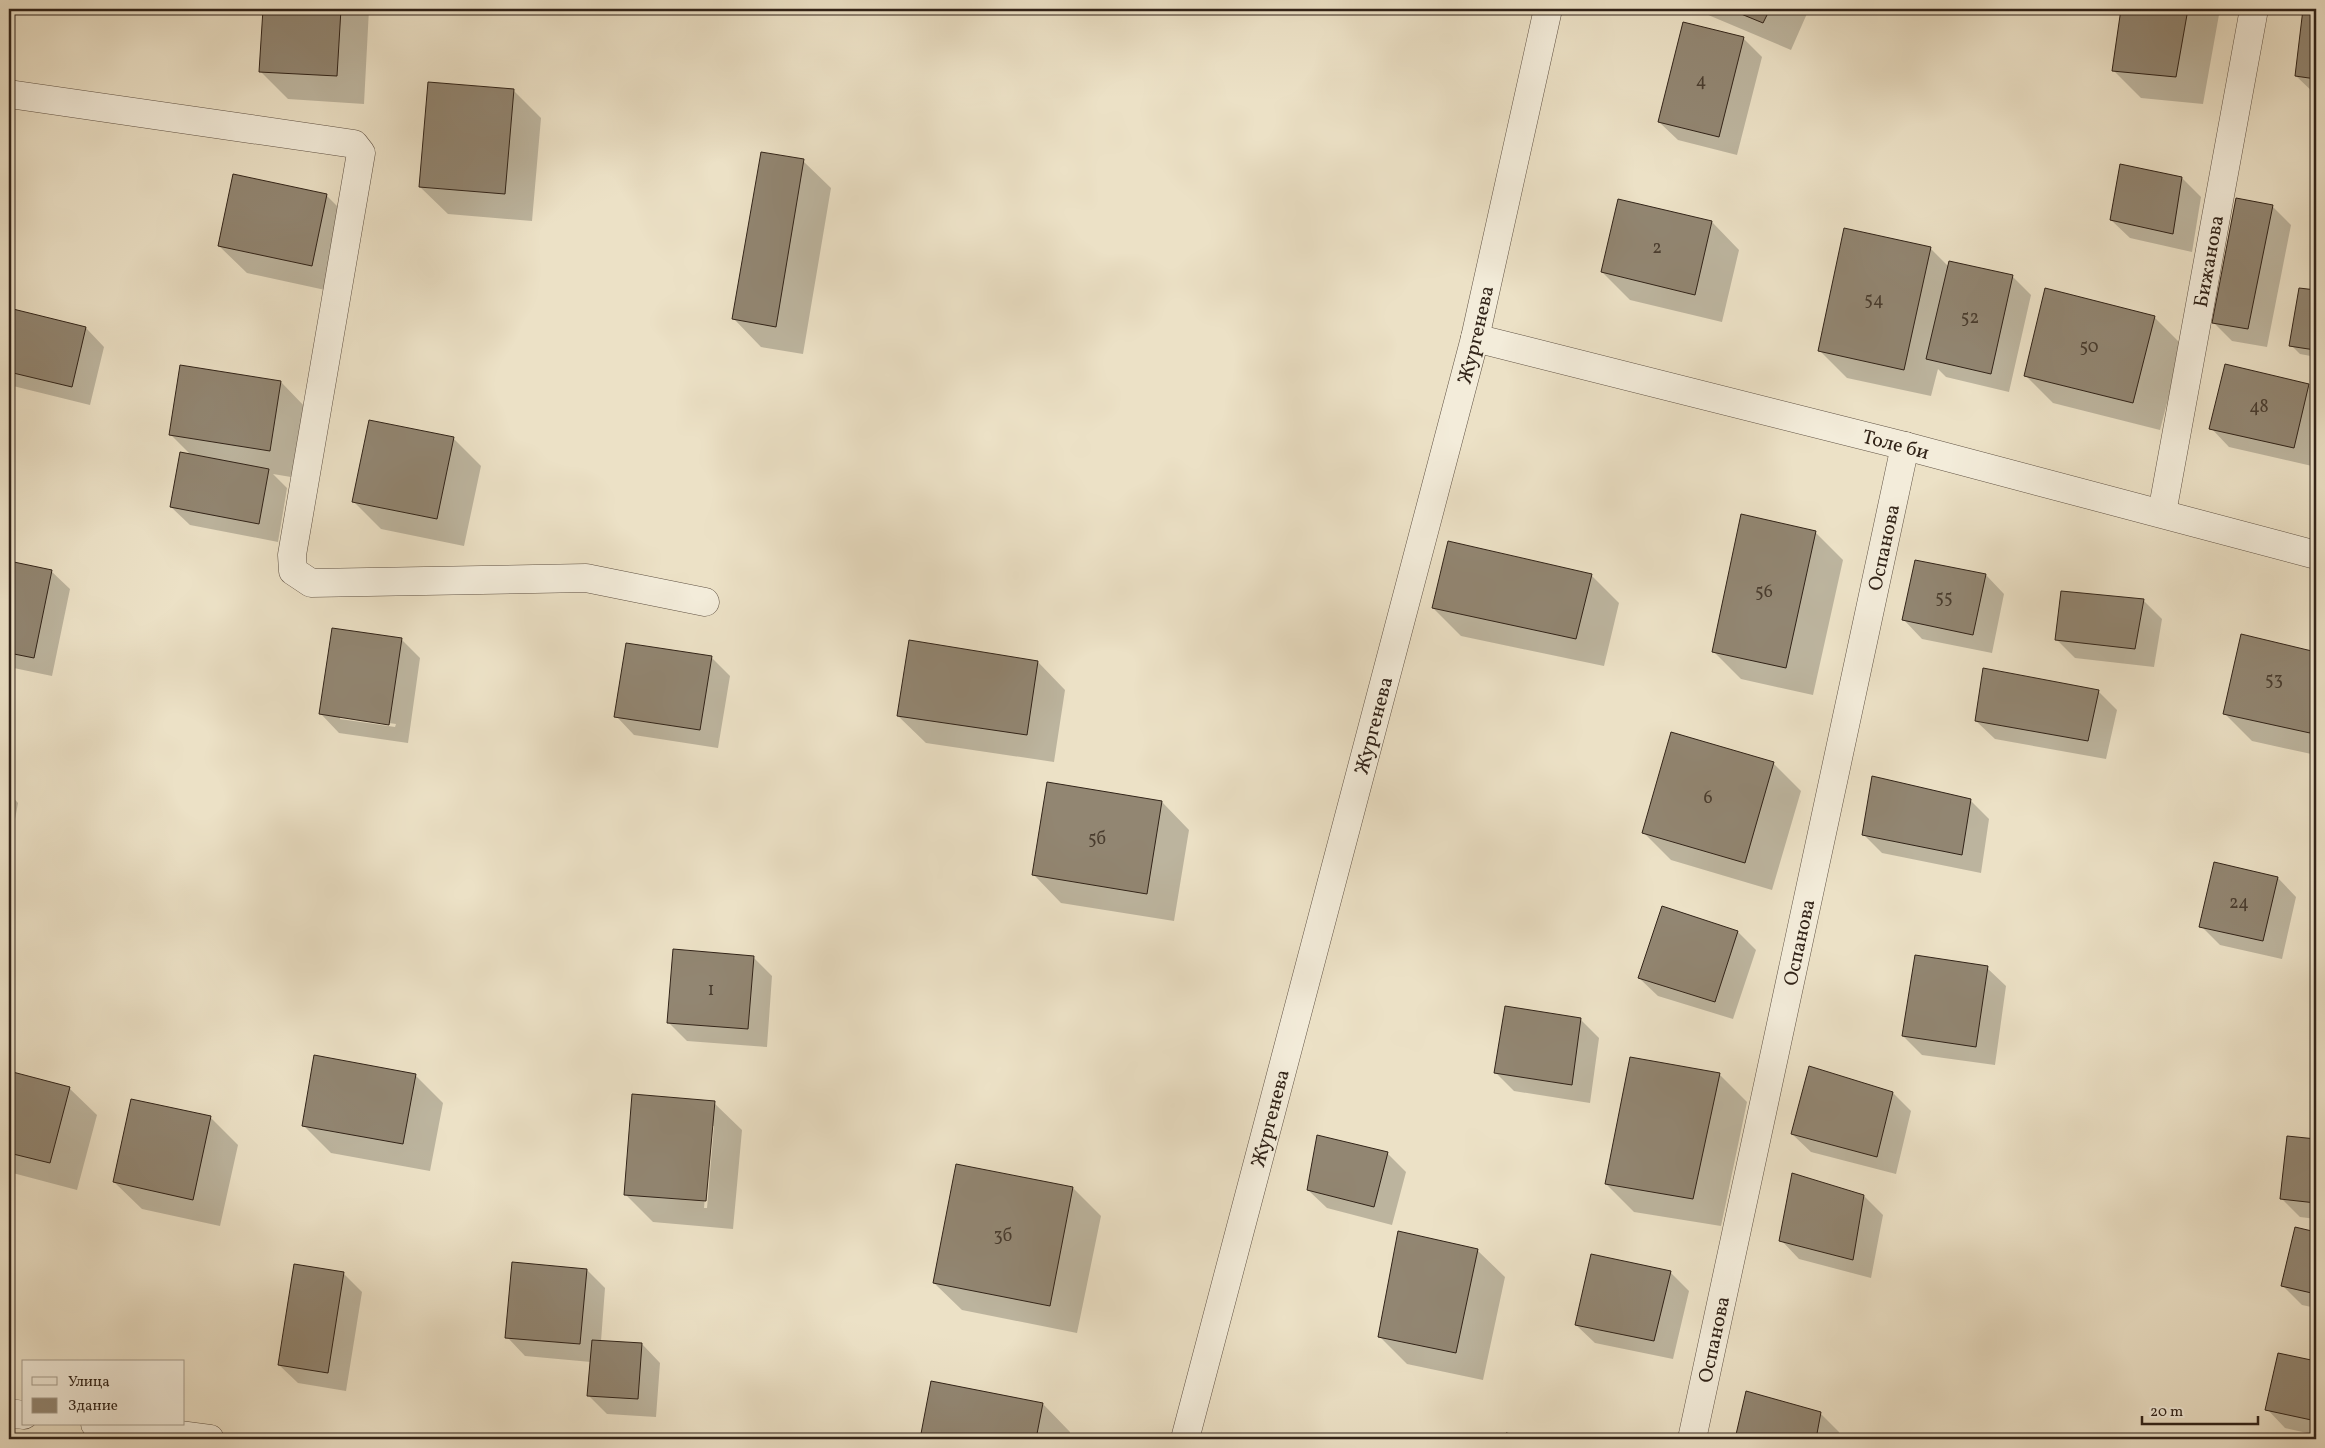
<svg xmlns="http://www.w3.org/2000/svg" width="2325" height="1448" font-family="Vollkorn,serif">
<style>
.shadow{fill:#0003;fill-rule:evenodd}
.building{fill:#928672;stroke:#312318}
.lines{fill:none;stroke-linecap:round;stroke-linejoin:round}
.street-casing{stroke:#605244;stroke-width:29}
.street{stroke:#f3ecda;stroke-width:28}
.labels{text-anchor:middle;stroke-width:5;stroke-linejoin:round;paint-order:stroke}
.number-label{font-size:18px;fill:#493c2e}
.street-label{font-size:20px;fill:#312318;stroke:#f3ecda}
</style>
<rect width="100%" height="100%" fill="#ece1c6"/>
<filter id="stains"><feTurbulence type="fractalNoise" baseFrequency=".004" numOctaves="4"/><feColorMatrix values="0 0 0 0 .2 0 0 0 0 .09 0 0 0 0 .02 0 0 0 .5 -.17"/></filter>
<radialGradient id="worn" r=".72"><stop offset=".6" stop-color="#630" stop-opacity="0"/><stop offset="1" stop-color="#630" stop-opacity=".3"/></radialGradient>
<path class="shadow" d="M264,9h105l-5,95 -76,-5 -28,-28z
M1694,9h115l-18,41z
M2123,9h97l-17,95 -62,-6 -28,-28z
M2304,9h12v86l-20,-19z
M1743,38l19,19 -25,98 -59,-15 -19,-18z
M514,91l27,27 -9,103 -84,-7 -28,-27z
M803,161l28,27 -28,166 -42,-7 -27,-28z
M2182,178l19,19 -9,55 -62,-14 -19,-18z
M326,195l28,28 -15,70 -92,-20 -28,-27z
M2316,199v22l-2,-3z
M1619,200l93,22 27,28 -17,72 -92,-22 -28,-28z
M2272,206l19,19 -24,122 -35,-6 -18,-18z
M1930,248l19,19 1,-5 63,15 18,18 -22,97 -63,-15 -8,-8 -7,27 -84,-18 -28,-28z
M2300,289l16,3v65l-16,-3 -9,-9z
M9,309l77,19 18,19 -14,58 -81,-20z
M2154,317l28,28 -22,85 -107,-27 -28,-28z
M281,382l27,28 -11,68 -24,-4 14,14 -9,54 -88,-17 -19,-18 20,-52 -21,-21z
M2308,385l8,8v56l-4,17 -83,-19 -18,-19z
M453,438l28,28 -17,80 -83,-17 -27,-27z
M1815,532l28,28 -30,135 -72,-16 -28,-28z
M1916,561l70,14 18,19 -12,59 -70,-14 -18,-19z
M9,562l42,9 19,18 -18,87 -43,-9z
M1591,575l28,28 -15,63 -143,-30 -28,-28z
M2062,593l82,8 18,18 -8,48 -79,-9 -19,-19z
M2242,636l74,17v102l-64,-14 -28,-28z
M401,639l19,19 -12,85 -69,-10 -18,-19zM340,716l56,8 -1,3 -55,-8z
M711,657l19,19 -12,72 -84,-13 -18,-19z
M1038,662l27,28 -11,72 -128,-19 -28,-27z
M2098,691l19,19 -11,49 -111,-20 -19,-18z
M1773,763l28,28 -29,99 -101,-30 -28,-28z
M9,793l9,10 -9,48z
M1970,800l19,19 -8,54 -99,-20 -18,-18z
M1162,802l27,28 -15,91 -113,-18 -27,-28z
M2278,878l18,19 -14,62 -62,-14 -19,-19z
M1738,932l18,18 -23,69 -75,-23 -19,-18z
M753,957l19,19 -5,71 -80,-6 -19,-19z
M1987,968l19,18 -11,79 -73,-10 -19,-19z
M1580,1019l19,19 -9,65 -76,-12 -19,-19z
M9,1072l60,16 28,27 -20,75 -68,-18z
M1719,1074l28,28 -26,124 -87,-14 -28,-28z
M415,1075l28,28 -13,68 -99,-18 -28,-28z
M1893,1093l18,18 -15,63 -85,-22 -19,-18z
M714,1103l28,27 -9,99 -80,-7 -28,-28zM711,1126h3l-7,82h-3z
M211,1118l27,27 -18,81 -78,-17 -28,-27z
M2288,1137l28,3v79l-16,-2 -19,-19z
M1387,1153l19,19 -14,53 -65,-17 -19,-18z
M957,1166l116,22 28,28 -24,117 -115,-23 -28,-27z
M1864,1196l19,19 -12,63 -72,-19 -18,-19z
M2296,1229l20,5v74l-14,-3 -19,-19z
M1477,1250l28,27 -22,103 -76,-16 -28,-28z
M587,1270l18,18 -4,53 41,3 18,19 -4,54 -49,-3 -18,-18 2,-34 -66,-6 -18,-19z
M1670,1272l19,19 -16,68 -78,-16 -19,-18z
M343,1273l19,19 -16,99 -48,-8 -19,-18z
M2279,1354l37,9v72l-31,-7 -18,-19z
M932,1382l111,22 27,28 -1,7h-148z
M1747,1393l73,20 19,19 -1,7h-102z"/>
<path class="building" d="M263,9h78l-4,67 -78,-4z
M1729,9h41l-7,14z
M2121,9h67l-12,68 -64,-6z
M2303,9h13v70l-21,-3z
M1683,22l61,15 -25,100 -61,-15z
M428,82l86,7 -9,105 -86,-7z
M761,152l43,7 -28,168 -44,-8z
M2120,164l62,13 -9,57 -63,-14z
M233,174l94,20 -15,72 -94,-20z
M2236,198l37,7 -25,124 -36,-6z
M1618,199l94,22 -17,74 -94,-23z
M1844,228l87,19 -27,123 -86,-19z
M1949,261l64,14 -22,99 -65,-15z
M2045,288l110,28 -22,87 -109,-27z
M2299,288l17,2 -1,60 -26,-4z
M9,308l77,19 -14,60 -63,-15z
M2225,364l84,20 -15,64 -85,-19z
M180,365l101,16 -11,70 -101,-16z
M369,420l85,17 -17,82 -85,-17z
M180,452l89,17 -10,55 -89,-17z
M1741,514l75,17 -30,137 -74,-16z
M1448,541l144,33 -16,65 -144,-31z
M1915,560l71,14 -13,61 -71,-15z
M9,561l43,9 -18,88 -25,-5z
M2061,591l83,8 -9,50 -80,-9z
M332,628l70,10 -13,87 -70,-11z
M2241,634l75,18v54l-6,27 -87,-19z
M909,640l129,21 -11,74 -130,-19z
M626,643l86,13 -12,74 -86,-13z
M1983,668l116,22 -11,51 -113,-20z
M1671,732l103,30 -29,101 -103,-30z
M1872,776l99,23 -9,56 -100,-20z
M1047,782l115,19 -15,93 -115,-19z
M2214,862l64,15 -15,64 -64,-14z
M1662,906l76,25 -23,71 -77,-24z
M673,949l81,7 -6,73 -81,-6z
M1915,955l73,11 -12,81 -74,-11z
M1505,1006l76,12 -9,67 -78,-12z
M314,1055l102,19 -13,70 -101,-18z
M1630,1057l90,16 -27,126 -88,-15z
M1809,1066l84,26 -16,65 -86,-23z
M9,1071l61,16 -20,76 -41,-10z
M632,1094l83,7 -9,100 -82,-6z
M131,1099l80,17 -18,84 -80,-18z
M1317,1135l71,17 -14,55 -67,-17z
M2287,1136l29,3v64l-36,-4z
M956,1164l117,23 -23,119 -117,-23z
M1792,1173l72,22 -11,65 -74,-19z
M2295,1227l21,5v62l-35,-8z
M1398,1231l80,18 -22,104 -78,-16z
M1591,1254l80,17 -17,70 -79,-16z
M512,1262l75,7 -7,75 -75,-6z
M294,1264l50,8 -16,101 -50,-8z
M592,1340l50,3 -4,56 -51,-3z
M2278,1353l38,8v60l-51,-11z
M931,1381l112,22 -7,36h-116z
M1746,1391l75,21 -5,27h-81z
M1506,1433l32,6h-33z"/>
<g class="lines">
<defs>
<g id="street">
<path d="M9,94l318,46 27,4 7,9 -69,402 1,16 18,12 275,-5 119,24"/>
<path id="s1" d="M1475,338l430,108 411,109"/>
<path id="s2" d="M2162,513l92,-504"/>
<path d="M9,1413l15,2"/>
<path d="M95,1424l115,15"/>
<path id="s3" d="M1185,1439l290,-1101 73,-329"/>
<path id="s4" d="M1692,1439l213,-993"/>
</g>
</defs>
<use href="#street" class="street-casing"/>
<use href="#street" class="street"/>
</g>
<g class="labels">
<g class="number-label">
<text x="1701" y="86">4</text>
<text x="1657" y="253">2</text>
<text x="1874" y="305">54</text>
<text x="1970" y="323">52</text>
<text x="2089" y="352">50</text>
<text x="2259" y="412">48</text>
<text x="1764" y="597">56</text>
<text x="1944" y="603">55</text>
<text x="2274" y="685">53</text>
<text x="1708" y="803">6</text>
<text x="1097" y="844">5б</text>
<text x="2239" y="908">24</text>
<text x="711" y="995">1</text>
<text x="1003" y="1241">3б</text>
</g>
<g class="street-label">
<text dy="7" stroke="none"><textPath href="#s2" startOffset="256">Бижанова</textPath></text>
<text dy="7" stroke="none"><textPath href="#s3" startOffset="1142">Жургенева</textPath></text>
<text dy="7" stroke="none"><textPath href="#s1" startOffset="434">Толе би</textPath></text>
<text dy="7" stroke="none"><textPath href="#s4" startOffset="912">Оспанова</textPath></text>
<text dy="7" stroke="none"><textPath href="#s3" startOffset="738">Жургенева</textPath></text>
<text dy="7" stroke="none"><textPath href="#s4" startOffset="508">Оспанова</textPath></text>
<text dy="7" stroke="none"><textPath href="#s3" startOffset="332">Жургенева</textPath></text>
<text dy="7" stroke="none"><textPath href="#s4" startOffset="102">Оспанова</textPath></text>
</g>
</g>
<rect width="2325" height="1448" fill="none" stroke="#ece1c6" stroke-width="30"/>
<rect x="10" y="10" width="2305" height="1428" fill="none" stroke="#312318" stroke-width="2.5"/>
<rect x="15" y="15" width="2295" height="1418" fill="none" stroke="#312318"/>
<rect x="22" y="1360" width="162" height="65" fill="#f3ecda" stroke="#a59c8c"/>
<rect x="32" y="1377" width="25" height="8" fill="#f3ecda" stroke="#a59c8c"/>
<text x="68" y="1386" font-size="15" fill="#312318">Улица</text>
<rect x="32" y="1398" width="25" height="15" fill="#928672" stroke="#a59c8c"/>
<text x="68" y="1410" font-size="15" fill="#312318">Здание</text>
<path d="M2142 1416v8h116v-8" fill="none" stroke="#312318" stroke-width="2.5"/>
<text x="2150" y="1416" font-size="15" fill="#312318" stroke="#f3ecda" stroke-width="4" paint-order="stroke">20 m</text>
<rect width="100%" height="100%" filter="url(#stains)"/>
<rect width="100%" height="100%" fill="url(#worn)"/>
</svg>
